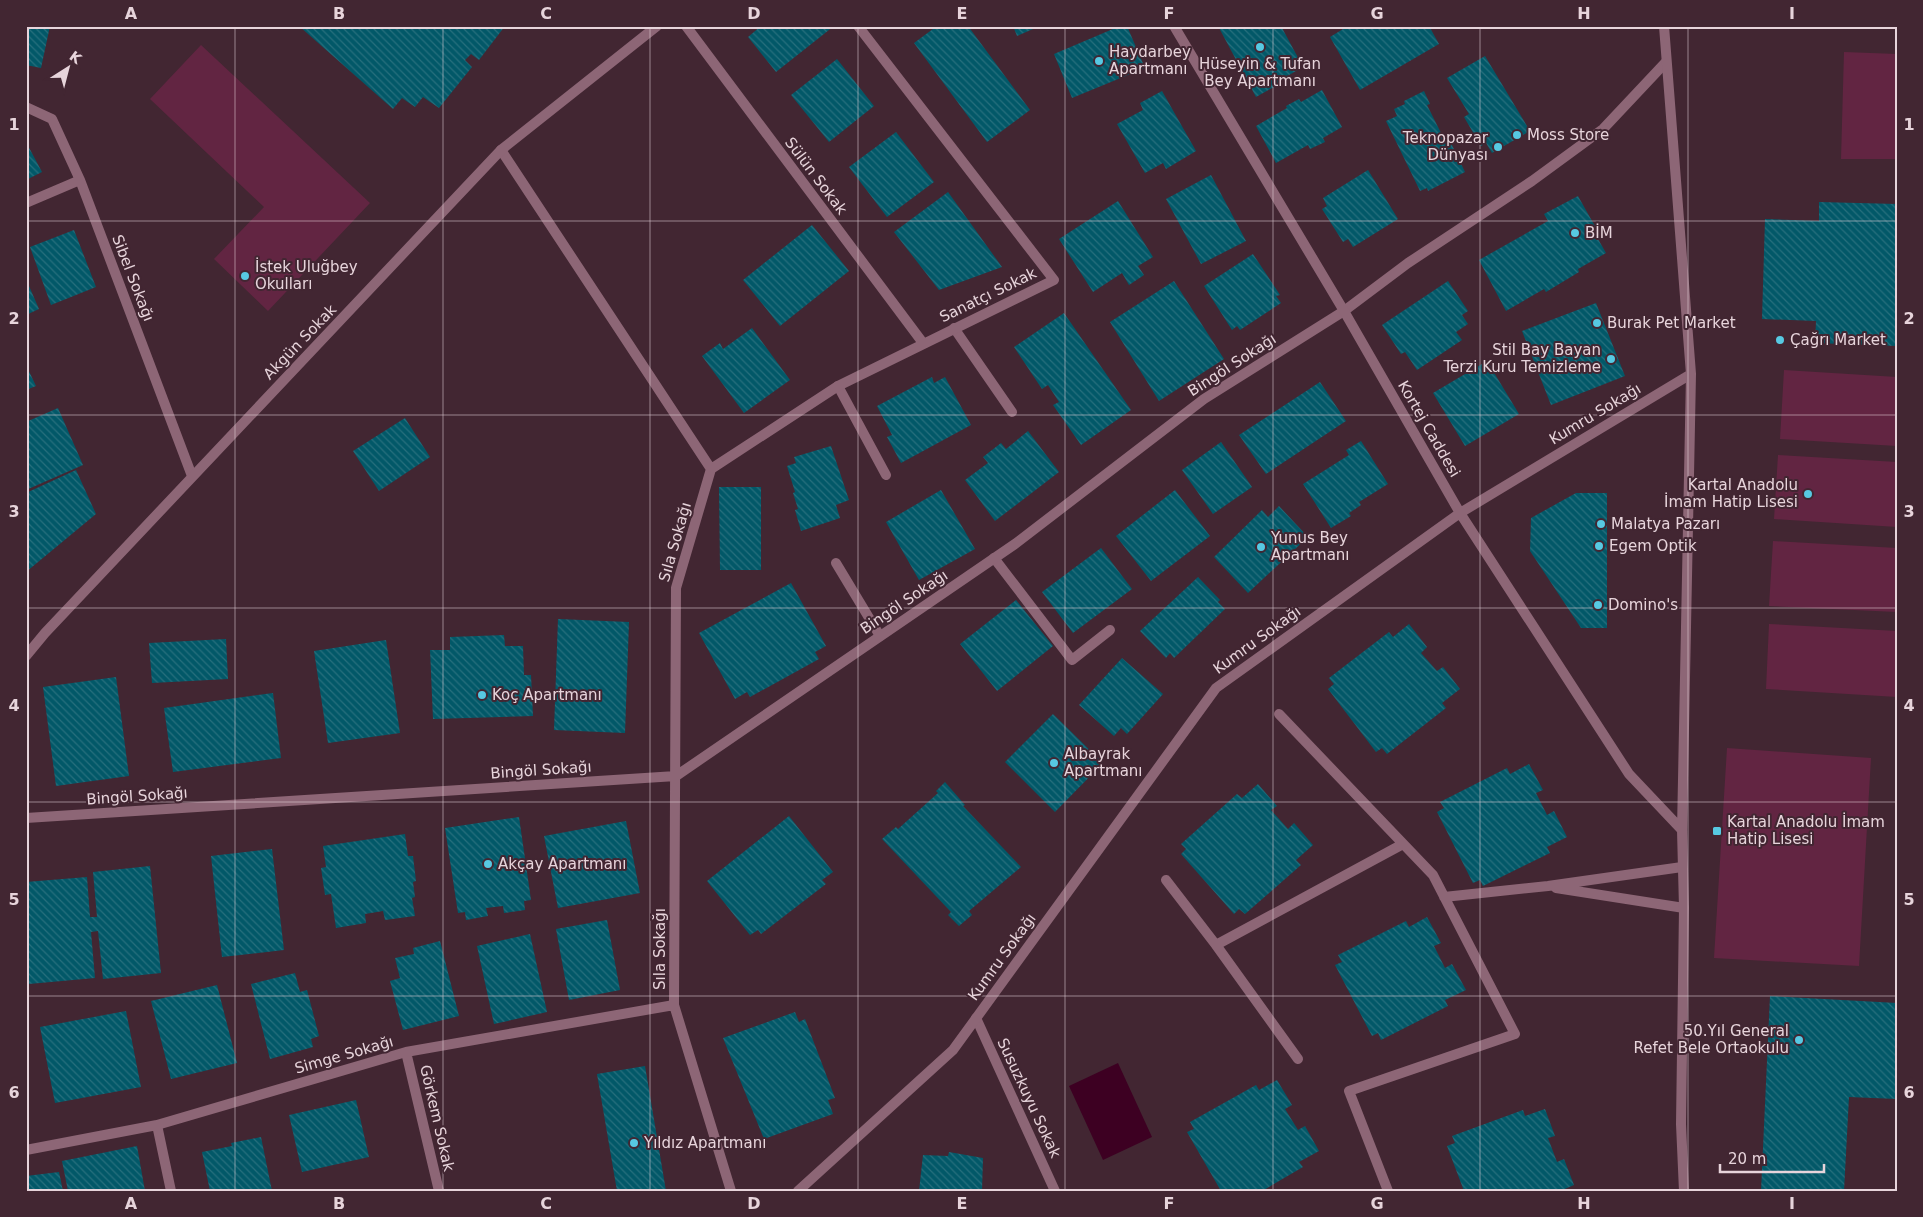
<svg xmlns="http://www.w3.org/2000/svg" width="1923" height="1217" font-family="'DejaVu Sans',sans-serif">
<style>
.park{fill:#622542}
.water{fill:#3d0022}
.building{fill:url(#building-back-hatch)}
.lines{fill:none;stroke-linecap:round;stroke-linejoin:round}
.service{stroke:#8d6676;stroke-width:10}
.minor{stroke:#8d6676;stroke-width:10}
.tertiary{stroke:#8d6676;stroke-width:10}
.grid{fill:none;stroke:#e7d4db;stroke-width:1;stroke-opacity:0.55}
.poi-dot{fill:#57c9e2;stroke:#422632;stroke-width:2}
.labels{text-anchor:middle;stroke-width:4;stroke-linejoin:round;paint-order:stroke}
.poi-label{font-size:15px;fill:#e7d4db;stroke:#422632;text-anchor:start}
.street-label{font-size:15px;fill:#e7d4db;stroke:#422632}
.neatline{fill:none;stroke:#e7d4db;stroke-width:2}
.grid-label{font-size:16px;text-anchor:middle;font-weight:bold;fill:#e7d4db}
</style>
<defs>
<pattern id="building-back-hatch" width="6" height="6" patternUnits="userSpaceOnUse" patternTransform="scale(1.25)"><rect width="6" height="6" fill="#025868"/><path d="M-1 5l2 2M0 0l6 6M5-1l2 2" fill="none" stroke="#276f7d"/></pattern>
</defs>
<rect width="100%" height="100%" fill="#422632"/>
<path class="park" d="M201,45l169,158 -102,108 -54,-52 50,-52 -114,-108z
M1844,52l53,2v105h-56z
M1784,370l113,7v69l-117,-7z
M1778,455l119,7v65l-123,-8z
M1773,541l124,7v64l-128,-6z
M1769,624l128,7v66l-131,-8z
M1727,748l144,10 -12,208 -145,-8z"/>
<path class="water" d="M1118,1063l34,74 -49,23 -34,-74z"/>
<path class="building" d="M26,26h24l-9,42 -15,-3z
M299,26h206l-26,34 -8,-6 -6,6 7,7 -33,41 -16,-11 -8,10 -13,-9 -9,11z
M761,26h73l-58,46 -28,-35z
M937,26h31l62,84 -43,32 -73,-99z
M1013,26h27l-23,10z
M1120,26h7l18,42 -73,30 -18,-44z
M1218,26h63l22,41 -14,8 1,3 -34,19z
M1348,26h81l10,18 -79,46 -30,-53z
M1485,56l45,75 -38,22 -6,-10 -5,3 -17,-29 5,-3 -22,-36z
M837,59l37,47 -45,36 -38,-47z
M1322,90l20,37 -19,11 2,4 -15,7 -2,-4 -32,18 -20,-37 31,-18 -1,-2 13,-7 2,3z
M1162,91l34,60 -30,18 -3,-6 -18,10 -28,-49 26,-14 -3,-7z
M1424,91l6,13 -3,1 19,38 4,-2 15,31 -37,19 -1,-3 -7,3 -34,-70 11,-5 -3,-7 11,-5 -1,-3z
M896,132l38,50 -47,35 -38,-50z
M26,142l16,30 -16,8z
M1368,170l30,49 -45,28 -5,-8 -5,3 -21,-33 5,-3 -4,-8z
M1211,175l35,66 -45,23 -35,-65z
M948,192l54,75 -63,23 -45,-58z
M1578,196l23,41 -3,2 8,14 -28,16 1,3 -33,20 -2,-3 -38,22 -27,-51 69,-39 -4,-7z
M1118,201l35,56 -15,9 6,9 -15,10 -7,-12 -29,19 -34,-53z
M1819,202l78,2v142l-82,-3 1,-22 -54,-2 3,-100 54,2z
M812,225l37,46 -69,55 -37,-46z
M74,230l22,57 -45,18 -21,-58z
M1253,254l27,41 -4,1 5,7 -41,27 -3,-4 -5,4 -28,-44z
M26,279l13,30 -13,6z
M1174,281l50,78 -65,42 -49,-79z
M1448,281l20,30 -6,4 6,9 -12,8 6,8 -45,30 -12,-18 -4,2 -19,-29z
M1596,303l29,73 -74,29 -29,-74z
M1064,313l67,97 -50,35 -28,-40 6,-3 -11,-17 -6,4 -28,-42z
M752,328l38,52 -46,33 -42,-57 18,-13 3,6z
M1487,361l32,53 -54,32 -32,-53z
M26,365l10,21 -10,4z
M932,377l2,6 11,-6 26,48 -70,38 -14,-26 5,-2 -15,-29z
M1320,382l26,39 -80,53 -27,-39z
M58,408l25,57 -57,25v-68z
M405,418l25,39 -51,34 -26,-40z
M1028,431l31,41 -64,49 -30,-41 23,-17 -5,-6 18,-14 5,6z
M1361,441l27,43 -29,18 2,3 -12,8 2,3 -20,12 -28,-44 46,-29 -3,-5z
M1221,442l31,45 -39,27 -31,-44z
M831,446l18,54 -13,5 4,13 -39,13 -6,-21 3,-1 -5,-16 2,-1 -8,-26 9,-3 -2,-6z
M76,470l20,44 -70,58v-79z
M719,487h42v83h-41z
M941,490l34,59 -56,31 -33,-58z
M1175,490l35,46 -59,45 -35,-45z
M1576,493h31v135h-26l-51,-77 1,-33z
M1279,506l29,31 -60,56 -34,-36 48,-47 6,7z
M1101,548l31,41 -59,44 -31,-41z
M1198,577l22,23 -2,2 7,7 -51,49 -4,-5 -4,5 -26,-27z
M791,583l35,63 -11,6 4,7 -69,38 -3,-5 -12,7 -36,-66z
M1016,600l37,46 -56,45 -37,-47z
M558,619l71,3 -4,111 -71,-3z
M1409,624l18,23 -6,6 16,18 6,-4 17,22 -18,14 4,5 -59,46 -5,-6 -6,4 -48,-63 6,-5 -5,-6 60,-46 4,5z
M504,635l1,11h18l1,29h7l2,41 -100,3 -3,-69h20v-13z
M226,639l2,40 -76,4 -3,-40z
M386,640l14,93 -72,10 -14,-92z
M1122,658l41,36 -36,40 -6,-6 -7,8 -35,-31z
M116,677l13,99 -73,10 -13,-99z
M273,693l8,65 -108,14 -9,-64z
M1053,714l50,49 -48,49 -50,-50z
M1529,764l14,26 -7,3 11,22 7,-4 13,26 -20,10 3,6 -67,33 -3,-6 -7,3 -36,-71 7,-4 -4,-6 67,-34 3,6z
M945,782l20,23 -2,1 58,61 -52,44 3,4 -13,11 -11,-11 3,-3 -69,-73 14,-12 2,2 40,-36 -2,-2z
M1258,784l19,22 -6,4 17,19 6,-6 19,22 -17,15 5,5 -56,49 -6,-5 -5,5 -53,-60 5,-5 -5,-5 56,-50 5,4z
M789,816l44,56 -11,8 4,4 -65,50 -3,-4 -8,5 -43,-54z
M519,817l12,83 -7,1 1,9 -21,3 -1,-7 -17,2 2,8 -22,4 -1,-8 -7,1 -13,-85z
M626,821l14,72 -82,15 -14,-72z
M405,834l3,22h5l3,25 -3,1 2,15 -3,1 3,18 -30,4 -2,-9 -18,3 1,9 -30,5 -5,-34 -6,1 -4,-27 5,-1 -3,-21z
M272,849l12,101 -62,7 -11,-101z
M150,866l11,107 -58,6 -5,-48 -7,1 4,46 -66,6 -3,-30v-72l61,-5 3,40h7l-4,-45z
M1427,917l14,26 -7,3 11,22 7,-4 14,26 -21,10 3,6 -67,34 -3,-7 -6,3 -37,-71 7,-3 -4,-7 68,-34 3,6z
M607,920l13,70 -51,10 -13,-71z
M530,934l17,78 -53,12 -17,-78z
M440,941l19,75 -56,14 -13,-49 10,-3 -5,-20 19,-4 -1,-6z
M295,973l5,19 7,-2 12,46 -8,3 2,8 -43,12 -19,-75z
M217,985l20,78 -66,16 -20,-78z
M1770,996l127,7v96l-48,-2 -5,94h-83z
M126,1011l15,76 -86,16 -15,-76z
M795,1012l4,10 6,-3 30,79 -7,2 5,14 -69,25 -41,-101z
M645,1066l21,125h-49l-20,-117z
M1277,1080l15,25 -7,4 13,21 7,-4 14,25 -20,11 4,5 -41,24h-41l-34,-59 7,-3 -4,-7 66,-37 3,5z
M356,1100l13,57 -67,15 -13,-57z
M1545,1109l10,27 -7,2 9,24 7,-3 10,26 -14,6h-96l-17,-45 8,-3 -3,-7 71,-26 2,6z
M261,1137l11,54h-62l-8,-39 30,-6 -1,-3z
M137,1146l8,45h-77l-6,-30z
M949,1152l34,6 -1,33h-63l4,-36 25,1z
M59,1172l4,19h-37v-15z"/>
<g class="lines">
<path class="service" d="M954,328l58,84
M838,386l48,89
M994,558l78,102 38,-30
M836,563l44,73
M1279,714l154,161 82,159 -166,57 39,100
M1166,880l50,65 82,114
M1556,888l128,20
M1444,897l104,-11 134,-19
M1216,945l187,-101"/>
<path class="minor" d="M686,26l237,317
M26,107l26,12 28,61 112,296
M501,150l210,319 -35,119 -2,417 57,186
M26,203l54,-23
M711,469l127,-83 216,-106 -196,-254
M26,818l650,-42 339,-232 189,-145 140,-88 64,-48 124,-82 71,-52 63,-67
M976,1018l79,173
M406,1052l33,139
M157,1125l14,66
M26,1150l131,-25 249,-73 268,-47"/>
<path class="tertiary" d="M1174,26l170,285 116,202 169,261 53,56
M1664,26l27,348 -9,456 2,78 -3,216 3,67
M26,656l19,-23 456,-483 156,-124
M798,1191l155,-141 263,-362 244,-175 231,-139"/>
</g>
<path class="grid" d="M235,26v1165M443,26v1165M650,26v1165M858,26v1165M1065,26v1165M1273,26v1165M1480,26v1165M1688,26v1165M26,221h1871M26,415h1871M26,608h1871M26,802h1871M26,996h1871"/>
<g class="poi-dot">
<circle cx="1260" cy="47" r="5"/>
<circle cx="1099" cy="61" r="5"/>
<circle cx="1517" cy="135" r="5"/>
<circle cx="1498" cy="147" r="5"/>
<circle cx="1575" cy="233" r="5"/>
<circle cx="245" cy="276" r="5"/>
<circle cx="1597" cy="323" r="5"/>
<circle cx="1780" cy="340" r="5"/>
<circle cx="1611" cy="359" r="5"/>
<circle cx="1808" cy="494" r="5"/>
<circle cx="1601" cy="524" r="5"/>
<circle cx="1599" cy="546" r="5"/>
<circle cx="1261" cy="547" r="5"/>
<circle cx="1598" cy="605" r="5"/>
<circle cx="482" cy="695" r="5"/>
<circle cx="1054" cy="763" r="5"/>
<rect x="1712" y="826" width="10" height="10" rx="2.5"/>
<circle cx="488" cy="864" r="5"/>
<circle cx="1799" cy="1040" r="5"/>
<circle cx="634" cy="1143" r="5"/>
</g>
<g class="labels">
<g class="poi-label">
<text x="1109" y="57">Haydarbey<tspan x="1109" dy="17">Apartmanı</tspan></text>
<text x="1260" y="69" text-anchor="middle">Hüseyin &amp; Tufan<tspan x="1260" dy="17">Bey Apartmanı</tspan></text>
<text x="1527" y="140">Moss Store</text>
<text x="1488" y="143" text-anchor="end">Teknopazar<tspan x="1488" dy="17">Dünyası</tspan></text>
<text x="1585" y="238">BİM</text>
<text x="255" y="272">İstek Uluğbey<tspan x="255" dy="17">Okulları</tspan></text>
<text x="1607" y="328">Burak Pet Market</text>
<text x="1790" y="345">Çağrı Market</text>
<text x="1601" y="355" text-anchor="end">Stil Bay Bayan<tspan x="1601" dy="17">Terzi Kuru Temizleme</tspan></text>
<text x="1798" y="490" text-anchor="end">Kartal Anadolu<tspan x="1798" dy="17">İmam Hatip Lisesi</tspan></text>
<text x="1611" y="529">Malatya Pazarı</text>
<text x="1271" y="543">Yunus Bey<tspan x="1271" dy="17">Apartmanı</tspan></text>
<text x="1609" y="551">Egem Optik</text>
<text x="1608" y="610">Domino's</text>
<text x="492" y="700">Koç Apartmanı</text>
<text x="1064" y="759">Albayrak<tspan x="1064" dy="17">Apartmanı</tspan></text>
<text x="1727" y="827">Kartal Anadolu İmam<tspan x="1727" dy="17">Hati̇p Li̇sesi̇</tspan></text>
<text x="498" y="869">Akçay Apartmanı</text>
<text x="1789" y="1036" text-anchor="end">50.Yıl General<tspan x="1789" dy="17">Refet Bele Ortaokulu</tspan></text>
<text x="644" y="1148">Yıldız Apartmanı</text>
</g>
<g class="street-label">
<text transform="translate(816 176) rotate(53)" y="5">Sülün Sokak</text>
<text transform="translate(133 278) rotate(69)" y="5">Sibel Sokağı</text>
<text transform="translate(988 295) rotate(-26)" y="5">Sanatçı Sokak</text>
<text transform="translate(300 342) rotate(-46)" y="5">Akgün Sokak</text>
<text transform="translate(1232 365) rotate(-33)" y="5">Bingöl Sokağı</text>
<text transform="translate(1595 414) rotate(-31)" y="5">Kumru Sokağı</text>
<text transform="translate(1429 429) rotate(60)" y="5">Kortej Caddesi</text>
<text transform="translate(675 542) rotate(-74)" y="5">Sıla Sokağı</text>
<text transform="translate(904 602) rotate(-34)" y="5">Bingöl Sokağı</text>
<text transform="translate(1257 640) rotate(-36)" y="5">Kumru Sokağı</text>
<text transform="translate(541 770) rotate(-4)" y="5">Bingöl Sokağı</text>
<text transform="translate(137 796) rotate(-4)" y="5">Bingöl Sokağı</text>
<text transform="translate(660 949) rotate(-90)" y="5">Sıla Sokağı</text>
<text transform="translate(1002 957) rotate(-54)" y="5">Kumru Sokağı</text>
<text transform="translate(344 1055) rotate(-16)" y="5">Simge Sokağı</text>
<text transform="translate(1029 1098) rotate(65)" y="5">Susuzkuyu Sokak</text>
<text transform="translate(437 1118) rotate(77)" y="5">Görkem Sokak</text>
</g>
</g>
<rect width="1923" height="1217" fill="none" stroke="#422632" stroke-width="55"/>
<g transform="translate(68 68) rotate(36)" stroke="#422632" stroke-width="4" paint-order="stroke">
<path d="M0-4L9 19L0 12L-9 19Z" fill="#e7d4db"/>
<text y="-8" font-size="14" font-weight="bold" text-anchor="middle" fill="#e7d4db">K</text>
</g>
<path d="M1720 1164v8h104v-8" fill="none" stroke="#e7d4db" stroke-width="2.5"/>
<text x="1728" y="1164" font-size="15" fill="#e7d4db" stroke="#422632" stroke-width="4" paint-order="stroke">20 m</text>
<rect x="28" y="28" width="1868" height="1162" class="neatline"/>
<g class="grid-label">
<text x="131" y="19">A</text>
<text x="339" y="19">B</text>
<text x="546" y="19">C</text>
<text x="754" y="19">D</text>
<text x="962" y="19">E</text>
<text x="1169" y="19">F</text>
<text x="1377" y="19">G</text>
<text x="1584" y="19">H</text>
<text x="1792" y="19">I</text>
<text x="14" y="130">1</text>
<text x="1909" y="130">1</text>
<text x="14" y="324">2</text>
<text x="1909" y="324">2</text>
<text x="14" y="517">3</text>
<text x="1909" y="517">3</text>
<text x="14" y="711">4</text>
<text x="1909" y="711">4</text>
<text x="14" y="905">5</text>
<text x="1909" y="905">5</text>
<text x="14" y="1098">6</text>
<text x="1909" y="1098">6</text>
<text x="131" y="1209">A</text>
<text x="339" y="1209">B</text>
<text x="546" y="1209">C</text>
<text x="754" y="1209">D</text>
<text x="962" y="1209">E</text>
<text x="1169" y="1209">F</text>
<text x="1377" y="1209">G</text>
<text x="1584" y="1209">H</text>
<text x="1792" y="1209">I</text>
</g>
</svg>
